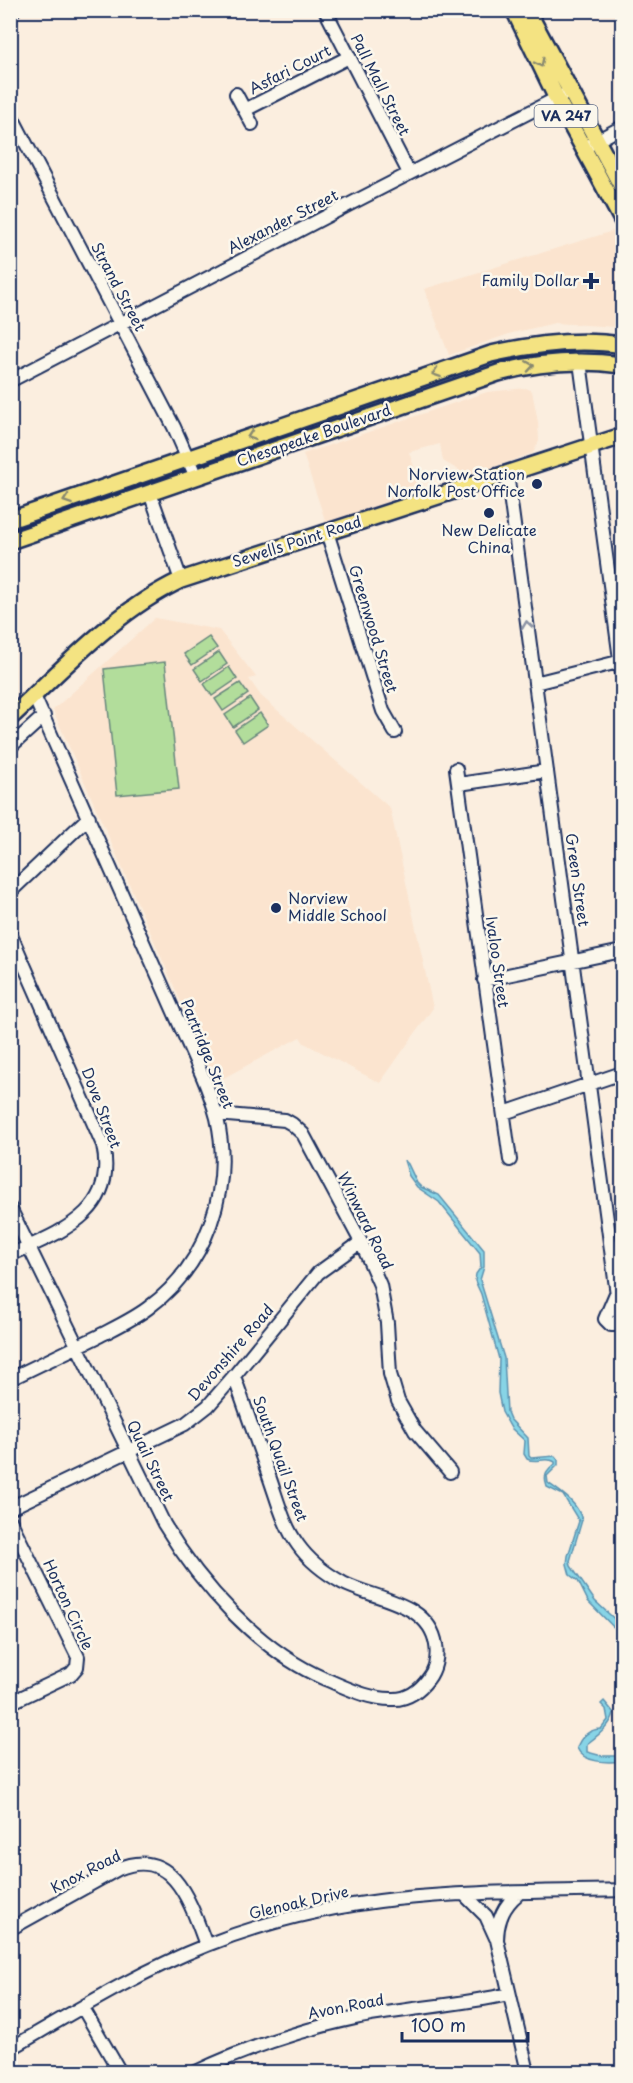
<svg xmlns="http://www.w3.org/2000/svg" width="633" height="2083" font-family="'Playpen Sans',sans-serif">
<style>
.built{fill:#fbe4cf}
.green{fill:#b2dd9b;stroke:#66867c;stroke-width:1.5}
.water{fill:#87d4e6;stroke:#5c92b0;stroke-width:1.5}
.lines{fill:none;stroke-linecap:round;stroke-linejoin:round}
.minor-casing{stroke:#1b2f5e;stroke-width:16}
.major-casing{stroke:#1b2f5e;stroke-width:20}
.minor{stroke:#fbf7ec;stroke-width:12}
.major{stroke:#f4e382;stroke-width:15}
.oneway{stroke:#888970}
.oneway2{stroke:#8b93a5}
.poi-dot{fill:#1b2f5e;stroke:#fbf7ec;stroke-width:2}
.labels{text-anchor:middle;stroke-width:5;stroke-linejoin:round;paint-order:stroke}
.shield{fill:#fbf7ec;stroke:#5e6b89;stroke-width:1.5}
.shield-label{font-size:14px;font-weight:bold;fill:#1b2f5e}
.street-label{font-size:15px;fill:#1b2f5e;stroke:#fbf7ec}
.poi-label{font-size:15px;fill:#1b2f5e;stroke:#fbf7ec;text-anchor:end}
</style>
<rect width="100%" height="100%" fill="#fbeedf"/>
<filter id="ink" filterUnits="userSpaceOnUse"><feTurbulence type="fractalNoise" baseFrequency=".0167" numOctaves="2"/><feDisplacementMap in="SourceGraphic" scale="12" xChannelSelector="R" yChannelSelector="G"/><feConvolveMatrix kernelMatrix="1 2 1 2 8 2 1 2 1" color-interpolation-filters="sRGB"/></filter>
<g filter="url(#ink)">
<path class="built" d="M613,231l9,17v75l-6,4 -61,-4 -43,10 -63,22 -25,-66z
M526,388l6,3 6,31 1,19 -6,12 -53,19h-18l-19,-11 -3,-17 -31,8 13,39 -96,32 -23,-69 184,-62z
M155,618l64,12 37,47 -7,2 12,17 129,112 43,200 -53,75 -76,-40 -4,-6 -84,45 -163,-372z"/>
<path class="green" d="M209,637l8,11 -25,17 -8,-11z
M219,652l8,12 -25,17 -8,-12z
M165,662l14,127 -62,6 -13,-126z
M229,667l8,12 -25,17 -8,-12z
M240,683l8,11 -25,17 -8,-12z
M250,698l8,12 -25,17 -8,-12z
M260,713l8,12 -25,17 -8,-12z"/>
<path class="water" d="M404,1160l4,4 9,19 4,4 18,8 45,55v17l-4,13 24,78 3,54 3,7 18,19 1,18 2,2 24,-2 3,4v5l-11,11 1,7c13,9 30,20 34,37l-12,41 1,5 24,35 27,25v10l-34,-35 -10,-20 -8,-6 -3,-11 1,-8 11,-35 -16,-26 -16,-8c-4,-12 -1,-15 8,-23v-2c-9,-6 -19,2 -28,-3l-3,-5 1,-13 -14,-13 -9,-16 -4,-19 1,-34 -18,-65 -6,-13 1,-7 5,-7 -1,-14 -41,-51 -22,-15 -8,-11z
M604,1701l10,12c-3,13 -17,23 -27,31v8l15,4h20v5c-14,2 -39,2 -45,-13 3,-11 13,-19 24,-19l7,-9 -2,-11 -5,-5z"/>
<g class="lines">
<defs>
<path id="minor" d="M325,10l84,163
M10,13l4,-3
M236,94l16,30
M245,110l104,-53
M10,113l164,314 22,50
M589,145l33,-18
M580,362l42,312
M10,381l342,-178 211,-108
M507,473l113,844 -5,8h-4l-6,-6 12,-28
M150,493l31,87
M327,532l56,179 12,21
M535,683l87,-22
M10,747l34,-31
M456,769l54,391
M459,784l88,-13
M10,892l79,-75
M10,933l93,212c15,68 -43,87 -93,110
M484,980l138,-29
M504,1113l118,-40
M216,1114l69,6 7,4 11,10 58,108 19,43 7,38 3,51 8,27 17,30 35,41
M10,1208l154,316c36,60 95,127 161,155 22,9 45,21 69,20 14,0 26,-9 34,-20 7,-9 10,-22 8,-34 -6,-43 -62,-46 -93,-62 -18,-10 -33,-21 -45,-38 -14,-19 -20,-43 -28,-66 -12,-35 -24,-69 -36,-103
M10,1379c29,-14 58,-28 87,-42 17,-9 35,-17 51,-29 59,-43 85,-119 69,-190 -4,-15 -9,-29 -15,-43l-168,-379
M10,1508l175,-84 23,-18 26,-30 84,-103 43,-31
M10,1520l68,137 -1,10 -6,7 -61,29
M518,1894c-15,12 -21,27 -21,46l31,132
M466,1896l20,20 10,22
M10,1929l108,-60c56,-24 73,36 88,76
M83,2008l37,64
M10,2049c64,-37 128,-77 197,-104 60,-24 125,-39 189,-46 73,-8 152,-7 226,-9
M196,2072c53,-25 107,-43 164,-55 49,-9 100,-12 149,-23"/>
<path id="major" d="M514,10l43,89 65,121
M527,10l95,177
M10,520l481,-166c43,-10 87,-16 131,-9
M10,541l488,-168c41,-11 83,-14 124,-8
M10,718c53,-49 105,-107 171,-138l441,-144"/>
</defs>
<use href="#minor" class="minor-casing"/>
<use href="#major" class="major-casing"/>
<use href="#minor" class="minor"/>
<use href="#major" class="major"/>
</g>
<defs><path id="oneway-chevron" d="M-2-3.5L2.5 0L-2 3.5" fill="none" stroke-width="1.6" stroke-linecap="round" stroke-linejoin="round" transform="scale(1.5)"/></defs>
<g class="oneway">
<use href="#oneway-chevron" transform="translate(540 63) rotate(64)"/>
<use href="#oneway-chevron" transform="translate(530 366) rotate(-9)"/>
<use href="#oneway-chevron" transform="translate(436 373) rotate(161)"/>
<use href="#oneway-chevron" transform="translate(251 436) rotate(161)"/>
<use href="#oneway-chevron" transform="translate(67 500) rotate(161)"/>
</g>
<use class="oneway2" href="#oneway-chevron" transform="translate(527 625) rotate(-98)"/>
</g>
<g class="poi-dot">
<path d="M588 272h6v6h6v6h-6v6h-6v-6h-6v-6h6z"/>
<circle cx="537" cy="484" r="6"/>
<circle cx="489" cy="513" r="6"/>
<circle cx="276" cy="908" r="6"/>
</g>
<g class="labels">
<rect class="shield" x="534.5" y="105" width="63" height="22" rx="4.5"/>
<g class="shield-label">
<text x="566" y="121">VA 247</text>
</g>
<g class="street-label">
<text transform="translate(290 70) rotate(-27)" y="5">Asfari Court</text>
<text transform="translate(380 85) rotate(63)" y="5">Pall Mall Street</text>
<text transform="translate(283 222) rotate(-27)" y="5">Alexander Street</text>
<text transform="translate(118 287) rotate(62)" y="5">Strand Street</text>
<text transform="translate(314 436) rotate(-19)" y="5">Chesapeake Boulevard</text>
<text transform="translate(297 542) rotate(-18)" y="5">Sewells Point Road</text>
<text transform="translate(373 629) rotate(73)" y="5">Greenwood Street</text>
<text transform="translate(577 880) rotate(82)" y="5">Green Street</text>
<text transform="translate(497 962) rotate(82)" y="5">Ivaloo Street</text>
<text transform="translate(207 1054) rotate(68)" y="5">Partridge Street</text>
<text transform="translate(101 1108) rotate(69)" y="5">Dove Street</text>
<text transform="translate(365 1221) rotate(64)" y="5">Winward Road</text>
<text transform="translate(231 1353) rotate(-49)" y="5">Devonshire Road</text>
<text transform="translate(280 1459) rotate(70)" y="5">South Quail Street</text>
<text transform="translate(150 1461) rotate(64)" y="5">Quail Street</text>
<text transform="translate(68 1605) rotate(65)" y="5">Horton Circle</text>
<text transform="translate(86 1872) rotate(-27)" y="5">Knox Road</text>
<text transform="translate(299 1903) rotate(-13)" y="5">Glenoak Drive</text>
<text transform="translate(346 2007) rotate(-11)" y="5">Avon Road</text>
</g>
<g class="poi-label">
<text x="579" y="286">Family Dollar</text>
<text x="525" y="480">Norview Station<tspan x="525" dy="17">Norfolk Post Office</tspan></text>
<text x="489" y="536" text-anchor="middle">New Delicate<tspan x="489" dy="17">China</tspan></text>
<text x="288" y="904" text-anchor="start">Norview<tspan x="288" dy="17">Middle School</tspan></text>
</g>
</g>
<rect width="633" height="2083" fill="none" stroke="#fbf7ec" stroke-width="36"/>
<rect x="18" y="18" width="597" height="2047" fill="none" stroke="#1b2f5e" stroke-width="2" filter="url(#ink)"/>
<path d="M402 2032v9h126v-9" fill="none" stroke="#1b2f5e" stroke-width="3"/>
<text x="411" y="2032" font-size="18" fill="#1b2f5e" stroke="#fbf7ec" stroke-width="4.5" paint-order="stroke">100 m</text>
</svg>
